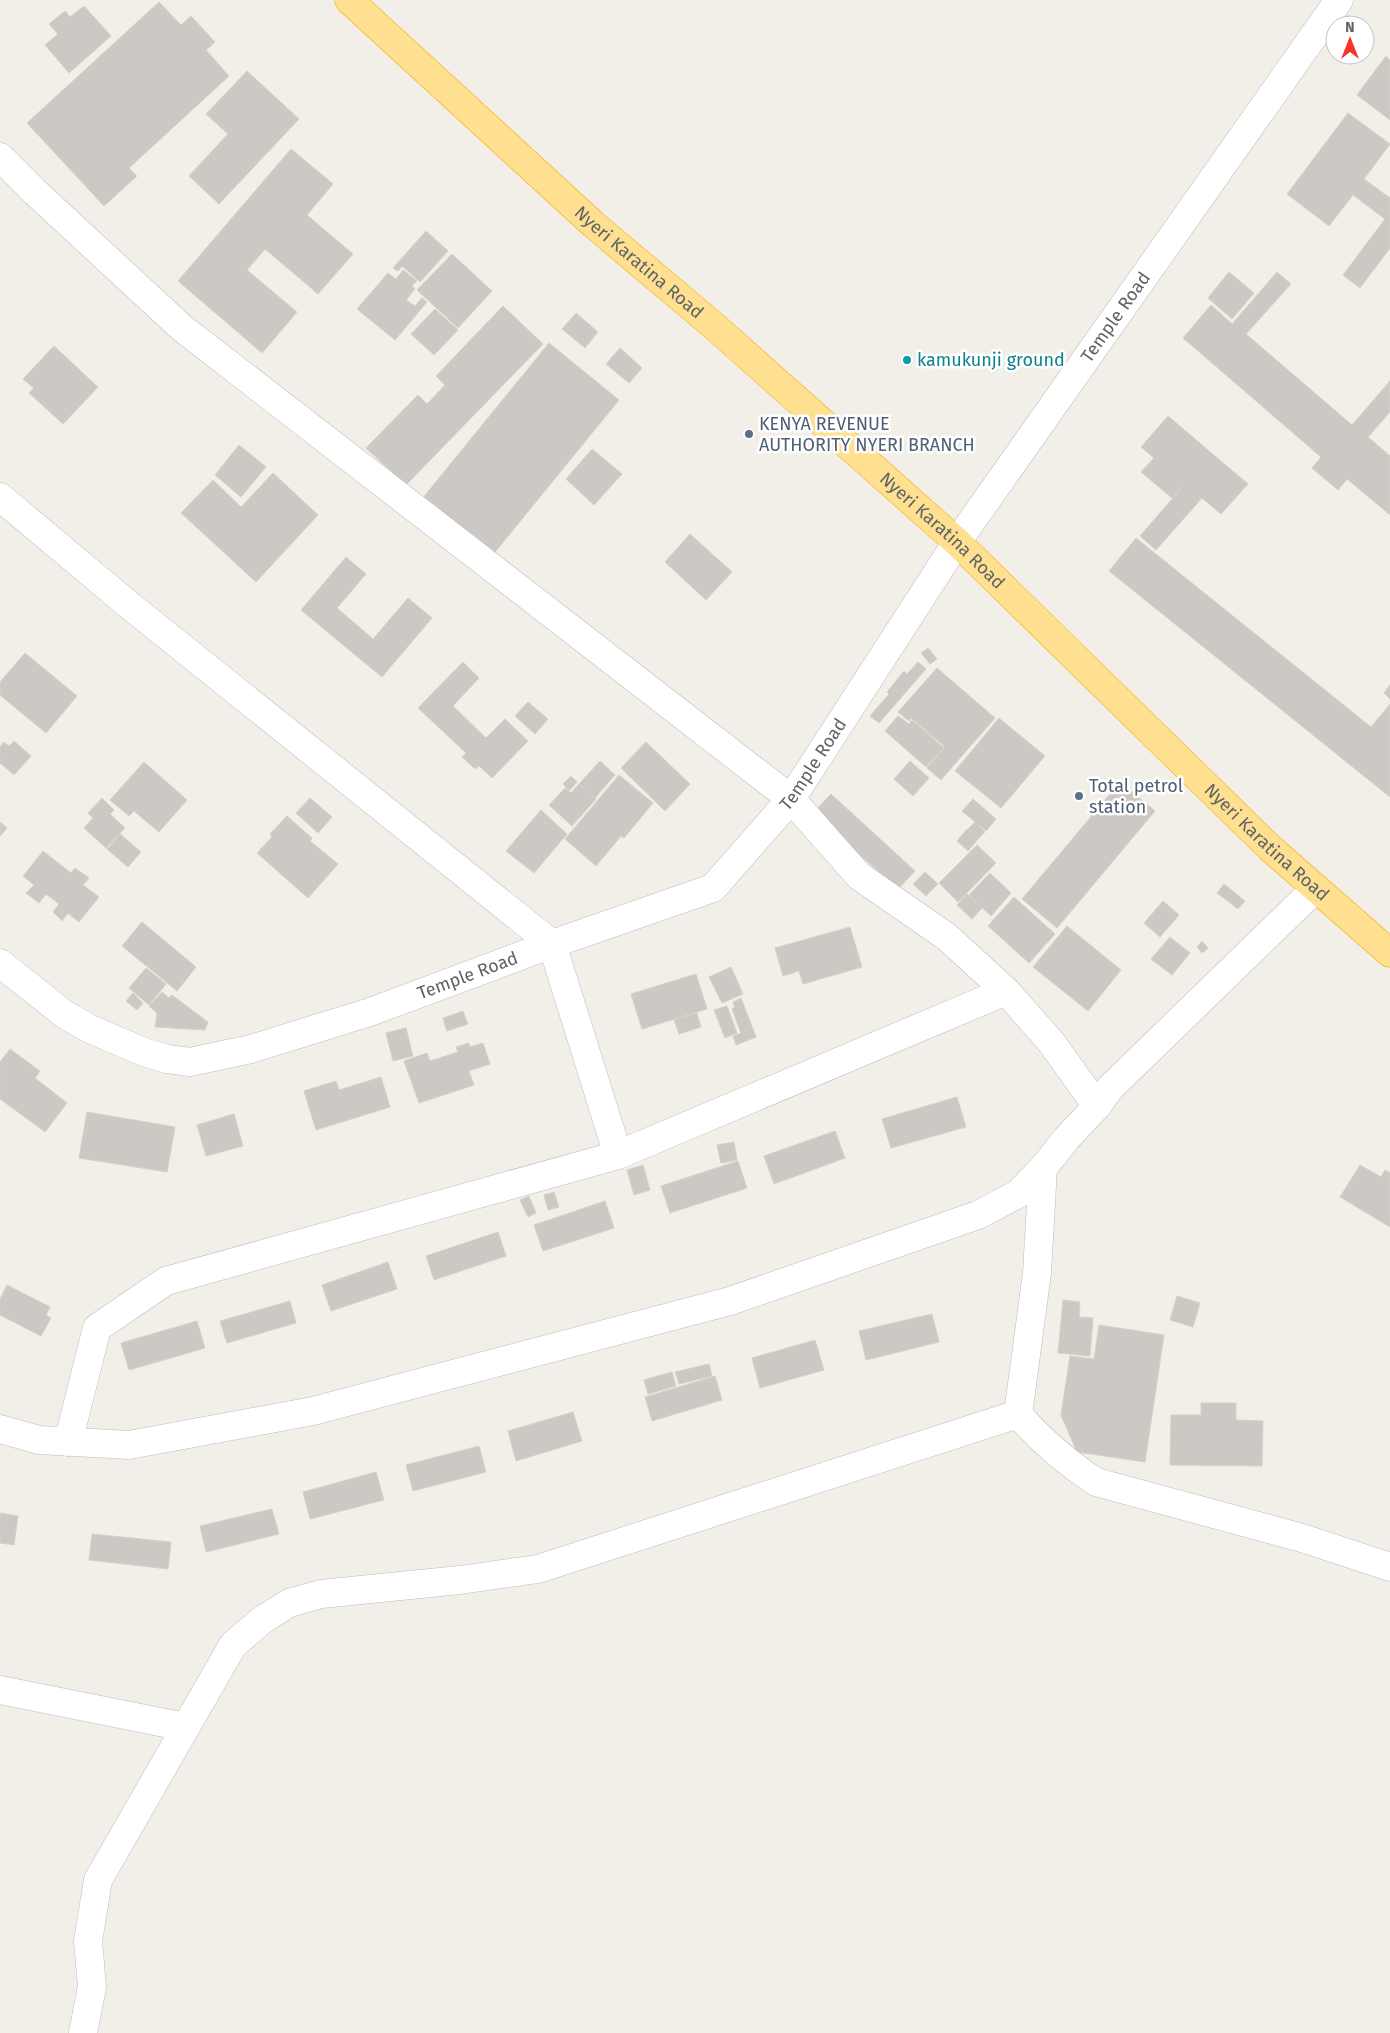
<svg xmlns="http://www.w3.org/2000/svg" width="1390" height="2033" font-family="'Fira Sans',sans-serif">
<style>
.building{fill:#ccc9c4;stroke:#d7d0c5}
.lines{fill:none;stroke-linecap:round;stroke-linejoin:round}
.street-casing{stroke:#b9bdc1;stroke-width:29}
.highway-casing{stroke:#f8a400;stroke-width:29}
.street{stroke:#fff;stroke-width:28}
.highway{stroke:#ffe090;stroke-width:28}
.culture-dot{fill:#0f9aa8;stroke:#fff;stroke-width:2}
.service-dot{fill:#5c6f8a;stroke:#fff;stroke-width:2}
.labels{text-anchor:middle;stroke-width:5;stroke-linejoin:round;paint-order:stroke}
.street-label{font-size:18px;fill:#5e6368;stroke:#fff}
.culture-label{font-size:18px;fill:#0d838f;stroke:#fff;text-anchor:start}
.service-label{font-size:18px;fill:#4e5e75;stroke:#fff;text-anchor:start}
</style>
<rect width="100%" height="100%" fill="#f1efe7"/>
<path class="building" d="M159,2l22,23 10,-9 24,26 -9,8 23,26 -100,92 8,8 -33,30 -77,-83z
M84,6l27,30 -42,37 -24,-28 13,-11 -9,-10 16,-13 5,6z
M1386,56l4,4v60l-33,-25z
M247,71l52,48 -80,85 -30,-28 39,-42 -22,-20z
M1348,113l42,31 -26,35 26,19v50l-30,40 -17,-13 42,-56 -32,-24 -24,31 -42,-32z
M291,149l42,35 -26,31 46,39 -35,40 -53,-45 -18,21 50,42 -35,41 -84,-72z
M426,231l22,20 -28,31 -18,-16 -4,5 -5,-3z
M452,254l40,37 -34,37 -41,-38z
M403,270l14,11 -5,5 3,3 -9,11 9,6 7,-8 5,4 -32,38 -38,-31 31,-36 8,6z
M1229,272l25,21 -22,26 -24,-21z
M1277,272l14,12 -45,50 106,91 38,-44v31l-22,25 22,19v59l-43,-36 -9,11 -26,-22 9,-11 -138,-119 28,-33 21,19z
M503,306l40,38 -137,141 -40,-37 52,-53 9,9 18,-19 -9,-9z
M435,309l23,21 -24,25 -23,-21z
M576,313l22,19 -13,16 -23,-19z
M549,343l70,57 -132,162 -70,-57z
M54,346l44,41 -35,37 -34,-31 5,-5 -11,-9z
M620,348l22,20 -13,15 -23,-19z
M1168,416l80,68 -27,30 -19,-16 -46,52 -16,-14 45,-52 -13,14 -31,-26 13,-14 -13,-11z
M239,445l27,22 -25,30 -26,-22z
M592,449l30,25 -28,31 -28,-26z
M273,473l45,42 -62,67 -75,-69 32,-33 28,27z
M690,534l42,38 -26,28 -41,-38z
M1136,538l235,189 19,-23v93l-281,-226z
M346,557l20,17 -29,34 36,31 35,-41 24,20 -50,59 -81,-67z
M928,648l9,11 -7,5 -9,-11z
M25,653l52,43 -31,37 -46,-38v-13z
M463,662l16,16 -26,28 33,32 19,-19 23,22 -36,37 -13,-12 -4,3 -13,-12 4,-4 -48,-45z
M918,662l8,7 -47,54 -9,-7 19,-22 -2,-2 17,-21 3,3z
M937,668l58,50 -54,62 -14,-12 18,-21 -34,-29 -2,3 -11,-9z
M1390,685v14l-6,-6z
M528,702l20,17 -13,15 -20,-18z
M898,716l11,8 3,-4 32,28 -18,19 -41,-36z
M999,718l46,38 -44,52 -46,-37z
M14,741l17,15 -17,19 -14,-12v-16l4,-5 5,4z
M646,742l44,42 -25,27 -44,-43z
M600,761l15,14 -20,23 -16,-14z
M910,761l19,17 -16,18 -19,-17z
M144,762l43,38 -28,32 -25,-21 -5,5 -19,-16z
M619,775l34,28 -29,35 -3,-2 -25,30 -31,-27z
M571,776l6,6 -8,9 -6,-7z
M1120,782l35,29 -98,117 -35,-29z
M579,784l17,15 -24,27 -23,-21 16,-17 6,5z
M831,794l84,77 -17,18 -85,-76z
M102,798l12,12 -4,4 15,14 -19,20 -22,-20 9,-10 -5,-5z
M310,798l22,19 -14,16 -22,-20z
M973,799l23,20 -10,12 -24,-20z
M541,810l26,24 -33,39 -28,-22z
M287,816l25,22 -2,3 28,23 -30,34 -51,-45 15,-16 -2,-3z
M0,822l7,6 -7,8z
M975,822l10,10 -7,7 -10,-10z
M967,829l11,10 -10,12 -11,-10z
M120,834l21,18 -13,15 -21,-18z
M977,845l19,18 -38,39 -19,-19z
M43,851l28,22 4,-5 14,10 -6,7 16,12 -20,25 -11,-9 -6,8 -9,-9 6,-8 -13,-10 -7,9 -13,-10 8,-8 -11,-9z
M925,872l13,12 -12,12 -13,-12z
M990,873l21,20 -20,23 -22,-21z
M1224,884l21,17 -7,8 -21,-16z
M967,894l15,14 -10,11 -15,-14z
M1014,897l41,37 -26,29 -41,-37z
M1163,901l16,14 -19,22 -16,-14z
M142,922l54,45 -19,24 -55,-45z
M1067,926l54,44 -33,41 -55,-44z
M850,927l12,40 -59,17 -4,-13 -16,5 -8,-28z
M1170,937l20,16 -18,22 -21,-16z
M1202,941l6,7 -6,5 -5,-6z
M731,967l12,27 -21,9 -13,-26z
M146,968l20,16 -17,21 -20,-17z
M696,974l11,35 -65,20 -11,-35z
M162,992l7,6 3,-3 36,27 -3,8 -50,-3 2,-14 -8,-7z
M133,993l10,10 -6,7 -11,-9z
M741,998l15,39 -20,8 -3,-9 8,-3 -9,-24 3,-2 -2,-5z
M727,1006l10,27 -12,5 -11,-28z
M463,1011l5,13 -21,7 -4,-13z
M697,1013l4,14 -22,7 -5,-14z
M406,1028l7,28 -20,5 -7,-28z
M469,1043l1,4 13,-4 7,21 -21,7 5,14 -55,18 -15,-42 23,-8 3,8 28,-9 -2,-5z
M10,1049l30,22 -5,7 32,25 -22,29 -45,-33v-37z
M381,1077l9,30 -74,23 -12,-39 32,-10 3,9z
M957,1097l9,30 -75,21 -9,-29z
M87,1112l88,15 -8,45 -88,-14z
M234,1114l9,32 -37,10 -9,-31z
M835,1131l10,27 -71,26 -10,-28z
M734,1142l3,18 -16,3 -4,-18z
M738,1161l9,27 -77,25 -9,-27z
M643,1165l7,25 -16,5 -7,-25z
M1360,1165l21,12 4,-7 5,3v54l-50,-30z
M554,1192l5,15 -11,3 -4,-15z
M529,1196l7,17 -8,4 -8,-17z
M605,1201l9,27 -71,23 -9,-26z
M498,1232l8,24 -72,24 -8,-24z
M388,1262l9,27 -66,22 -9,-26z
M7,1285l43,22 -4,8 5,3 -10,18 -41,-21v-16z
M1177,1296l23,7 -7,24 -23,-7z
M1063,1300l17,2 -1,15 14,1 -3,38 -32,-3z
M290,1301l6,22 -69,20 -7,-22z
M932,1314l7,28 -73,18 -7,-29z
M197,1321l8,27 -76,22 -8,-27z
M1099,1325l65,10 -19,127 -68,-10 -16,-37 9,-59 24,3z
M815,1340l9,30 -64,18 -8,-30z
M709,1364l3,12 -33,8 -4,-12z
M672,1372l4,14 -28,8 -4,-14z
M715,1376l7,24 -70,21 -7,-24z
M1201,1403h35v17l27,1 -1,45 -92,-1 1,-50h30z
M573,1412l9,29 -66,20 -8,-30z
M479,1446l7,26 -73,19 -7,-26z
M376,1472l8,28 -74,19 -7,-27z
M272,1509l7,25 -73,18 -6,-26z
M0,1513l18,3 -4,29 -14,-2z
M92,1534l79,8 -3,27 -79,-9z"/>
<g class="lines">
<defs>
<g id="street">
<path d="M0,157l35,35 147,136 609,471 68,77 88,61 59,54 45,51 46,64"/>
<path d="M0,497l129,108 423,339 66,211"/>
<path id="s1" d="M0,963l64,51 26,15 54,23 23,7 23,3 61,-13 119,-37 182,-68 161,-56 78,-89 166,-257 382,-542"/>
<path d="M1043,1168l-6,105 -19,141c24,28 48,48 78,68l206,56 88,29"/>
<path d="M0,1429l39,11 90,5 184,-34 417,-110 248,-86 40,-21 25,-26 24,-30 30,-32 13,-18 205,-199"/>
<path d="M68,1442l29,-114 69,-47 452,-126 388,-164"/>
<path d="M0,1690l185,37"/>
<path d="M83,2033l9,-46 -4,-46 10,-61 135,-235 28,-24 28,-18 32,-9 139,-14 78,-11 480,-155"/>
</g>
<g id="highway">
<path id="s2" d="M349,0l244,224 121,102 243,216 313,306 120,105"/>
</g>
</defs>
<use href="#street" class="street-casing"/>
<use href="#highway" class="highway-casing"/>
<use href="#street" class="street"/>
<use href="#highway" class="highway"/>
</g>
<circle class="culture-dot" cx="907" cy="360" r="5"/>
<g class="service-dot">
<circle cx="749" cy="434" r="5"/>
<circle cx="1079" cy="796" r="5"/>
</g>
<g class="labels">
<g class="street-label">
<text dy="6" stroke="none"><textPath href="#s2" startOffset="391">Nyeri Karatina Road</textPath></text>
<text dy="6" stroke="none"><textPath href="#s1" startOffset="1469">Temple Road</textPath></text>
<text dy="6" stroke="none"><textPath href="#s2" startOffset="796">Nyeri Karatina Road</textPath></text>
<text dy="6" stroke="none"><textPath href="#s1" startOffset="929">Temple Road</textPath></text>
<text dy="6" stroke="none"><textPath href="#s2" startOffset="1246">Nyeri Karatina Road</textPath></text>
<text dy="6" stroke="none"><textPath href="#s1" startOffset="509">Temple Road</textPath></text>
</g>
<g class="culture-label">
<text x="917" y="366">kamukunji ground</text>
</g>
<g class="service-label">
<text x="759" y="430">KENYA REVENUE<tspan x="759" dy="21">AUTHORITY NYERI BRANCH</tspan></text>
<text x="1089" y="792">Total petrol<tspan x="1089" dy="21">station</tspan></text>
</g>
</g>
<g transform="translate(1350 40)"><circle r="24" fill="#ffffff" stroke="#bfc1c3"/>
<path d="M0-4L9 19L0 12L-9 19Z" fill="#f5342a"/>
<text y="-8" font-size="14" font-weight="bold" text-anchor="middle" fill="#5e6368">N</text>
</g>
</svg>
